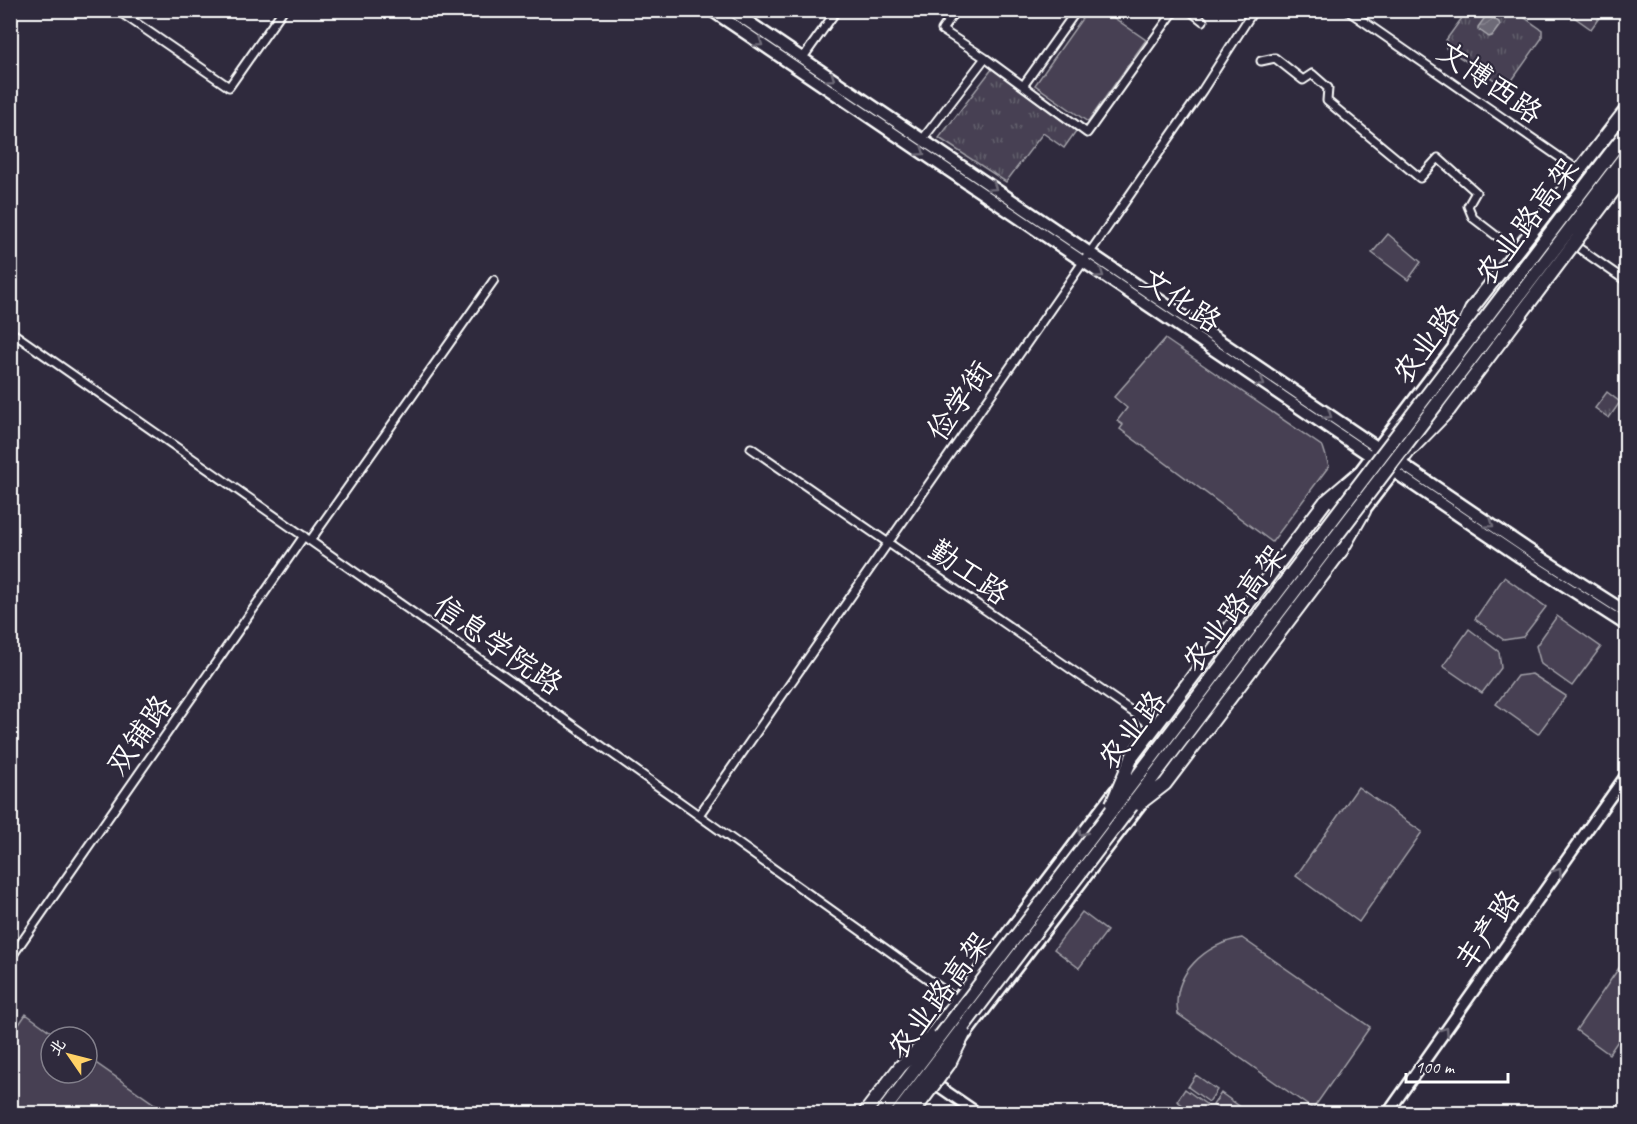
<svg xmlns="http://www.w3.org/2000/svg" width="1637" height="1124" font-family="Caveat,'LXGW WenKai TC',sans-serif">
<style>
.grass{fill:url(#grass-tufts);stroke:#a2a0a8;stroke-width:1.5}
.park{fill:#464152;stroke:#a2a0a8;stroke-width:1.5}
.water{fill:url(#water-waves);stroke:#a7a6ad;stroke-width:1.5}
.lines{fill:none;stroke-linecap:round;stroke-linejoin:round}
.minor-casing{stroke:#fff;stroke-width:11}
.tertiary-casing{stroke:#fff;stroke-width:14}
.secondary-casing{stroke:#fff;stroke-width:15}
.trunk-casing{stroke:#fff;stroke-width:16}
.minor{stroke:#2f2a3d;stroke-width:7}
.tertiary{stroke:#2f2a3d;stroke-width:9}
.secondary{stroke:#2f2a3d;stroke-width:10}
.trunk{stroke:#2f2a3d;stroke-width:12}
.trunk-bridge-casing{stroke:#fff;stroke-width:16;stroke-linecap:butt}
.trunk-bridge{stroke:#2f2a3d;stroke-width:12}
.oneway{stroke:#6d6a77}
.labels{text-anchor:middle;stroke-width:4.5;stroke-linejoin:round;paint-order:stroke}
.street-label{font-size:30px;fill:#fff;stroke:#2f2a3d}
</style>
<defs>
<pattern id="grass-tufts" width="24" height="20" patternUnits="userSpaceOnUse" patternTransform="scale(1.5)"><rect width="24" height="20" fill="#464152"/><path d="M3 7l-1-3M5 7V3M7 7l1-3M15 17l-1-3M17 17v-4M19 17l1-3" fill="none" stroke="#625e6c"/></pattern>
<pattern id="water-waves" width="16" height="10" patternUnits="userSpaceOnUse" patternTransform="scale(1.5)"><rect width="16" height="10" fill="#6d6a77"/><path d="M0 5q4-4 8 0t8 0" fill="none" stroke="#83808b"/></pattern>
</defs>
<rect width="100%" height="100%" fill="#2f2a3d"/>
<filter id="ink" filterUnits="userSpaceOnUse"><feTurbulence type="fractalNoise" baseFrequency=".0167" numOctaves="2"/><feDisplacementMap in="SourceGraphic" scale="12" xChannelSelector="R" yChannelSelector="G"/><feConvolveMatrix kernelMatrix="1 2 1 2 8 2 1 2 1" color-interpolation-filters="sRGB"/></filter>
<g filter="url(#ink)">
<path class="grass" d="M1467,11h48l27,19v8l-34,48 -3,1 -59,-39v-8z
M1571,11v-1l33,1 -13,18 -17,-12z
M992,69l84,62 -12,17 -21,-15 -37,49 -67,-44z
M1607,392l13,10 -11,16 -14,-10z"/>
<path class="park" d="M1088,10l16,1 42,29 -58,82 -53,-37z
M1388,234l33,28 -13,18 -36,-27z
M1165,339l158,108 6,19 -57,76 -152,-113 3,-4 -6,-4 10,-13 -13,-11z
M1504,577l42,30 -23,30 -19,3 -29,-21z
M1557,616l44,31 -29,39 -31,-22 -5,-18z
M1469,629l30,23 2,16 -19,25 -39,-27z
M1532,674l34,22 -28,38 -42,-30 21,-28z
M1358,787l64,45 -63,90 -63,-46z
M1082,912l25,19 -28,37 -25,-19z
M1242,938l128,89 -57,82 -135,-95c-7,-41 28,-70 64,-76z
M1621,965l5,5v59l-17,25 -33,-24z
M26,1014l32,23h-7v36h36v-16l76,53 -2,3h-150v-77z
M1196,1075l21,15 -8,12 -21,-15z
M1185,1089l22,16 -6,8h-7l-17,-12z
M1221,1093l21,15 -3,5h-14l-12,-8z"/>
<path class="water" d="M1488,15l11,7 1,3 -8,11 -3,1 -11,-8v-2l8,-11z"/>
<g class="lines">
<defs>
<path id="minor" d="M117,10l112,77 54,-77
M956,10l-14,20 43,28 102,75 88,-123
M1189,10l14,11
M1347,10l257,178
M802,59l35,-49
M1261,61l14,-3 28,22 9,-6 16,14 -1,13 93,77 18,-20 38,34 -8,14 5,12 43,33
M1023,86l54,-76
M922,140l63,-82
M1550,228l76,53
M10,331l495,346 451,322
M751,448l405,280
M310,541l184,-261
M699,815l503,-724 52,-81
M10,959l294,-423"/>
<path id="tertiary" d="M1436,417l23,-30
M1355,477l225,-298
M1361,515l56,-73
M1127,775l220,-287
M926,1040l189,-250
M962,1040l364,-479
M931,1081l48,33
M1387,1114l239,-339"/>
<path id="secondary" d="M711,10l809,547 106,68
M731,10l795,538 100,64"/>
<path id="trunk" d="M1455,345l17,-37
M1413,447l36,-37
M1325,502l34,-29
M1341,551l23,-40"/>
</defs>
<use href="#minor" class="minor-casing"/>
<use href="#tertiary" class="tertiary-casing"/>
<use href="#secondary" class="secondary-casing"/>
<use href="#trunk" class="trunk-casing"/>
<use href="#minor" class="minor"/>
<use href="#tertiary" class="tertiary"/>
<use href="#secondary" class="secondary"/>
<use href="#trunk" class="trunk"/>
<defs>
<path id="trunk-bridge" d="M1472,308l154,-198
M1449,410l165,-220 12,-25
M1112,804l20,-47 193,-255
M1139,804l26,-20 176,-233
M864,1114l36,-47 31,-30
M881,1114l745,-981
M897,1114l729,-959
M912,1114l37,-50 15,-30"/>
</defs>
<use href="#trunk-bridge" class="trunk-bridge-casing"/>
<use href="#trunk-bridge" class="trunk-bridge"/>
</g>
<defs><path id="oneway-chevron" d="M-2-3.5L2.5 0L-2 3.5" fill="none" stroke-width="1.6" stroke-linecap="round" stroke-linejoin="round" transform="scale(1.5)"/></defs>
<g class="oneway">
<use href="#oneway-chevron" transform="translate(759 43) rotate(34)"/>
<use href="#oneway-chevron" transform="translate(831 78) rotate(34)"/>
<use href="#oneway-chevron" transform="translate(921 152) rotate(34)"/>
<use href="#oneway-chevron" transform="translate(993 187) rotate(34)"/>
<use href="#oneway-chevron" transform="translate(1100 274) rotate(35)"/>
<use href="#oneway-chevron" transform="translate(1261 383) rotate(34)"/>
<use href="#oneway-chevron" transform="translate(1328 415) rotate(34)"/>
<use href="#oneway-chevron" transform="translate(1490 524) rotate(34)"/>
<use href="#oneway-chevron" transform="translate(1082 832) rotate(127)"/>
<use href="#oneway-chevron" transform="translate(1558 872) rotate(-55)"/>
<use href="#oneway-chevron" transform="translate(1445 1031) rotate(-55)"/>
</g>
</g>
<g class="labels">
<g class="street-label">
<text transform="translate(1490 82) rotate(35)" y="10">文博西路</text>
<text transform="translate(1527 221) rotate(-53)" y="10">农业路高架</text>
<text transform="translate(1181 300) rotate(34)" y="10">文化路</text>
<text transform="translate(1426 344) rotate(-53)" y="10">农业路</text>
<text transform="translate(959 401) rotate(-55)" y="10">俭学街</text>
<text transform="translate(969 572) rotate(35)" y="10">勤工路</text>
<text transform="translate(1234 608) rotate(-53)" y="10">农业路高架</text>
<text transform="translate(498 645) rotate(35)" y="10">信息学院路</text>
<text transform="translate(1132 730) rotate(-52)" y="10">农业路</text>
<text transform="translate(139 735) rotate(-55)" y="10">双铺路</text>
<text transform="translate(1487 930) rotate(-55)" y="10">丰产路</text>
<text transform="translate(939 995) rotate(-53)" y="10">农业路高架</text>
</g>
</g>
<rect width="1637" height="1124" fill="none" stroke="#2f2a3d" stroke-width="36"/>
<rect x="18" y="18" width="1601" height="1088" fill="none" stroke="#fff" stroke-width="2" filter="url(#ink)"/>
<g transform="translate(69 1055) rotate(305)"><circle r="28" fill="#2f2a3d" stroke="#827f8b" stroke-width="1.5"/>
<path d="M0-4.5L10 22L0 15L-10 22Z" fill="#ffd166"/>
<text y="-9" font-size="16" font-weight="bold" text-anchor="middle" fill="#ffffff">北</text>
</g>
<path d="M1406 1073v9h102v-9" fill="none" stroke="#ffffff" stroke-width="3"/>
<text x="1415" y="1073" font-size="18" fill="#ffffff" stroke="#2f2a3d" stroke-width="4.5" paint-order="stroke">100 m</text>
</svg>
